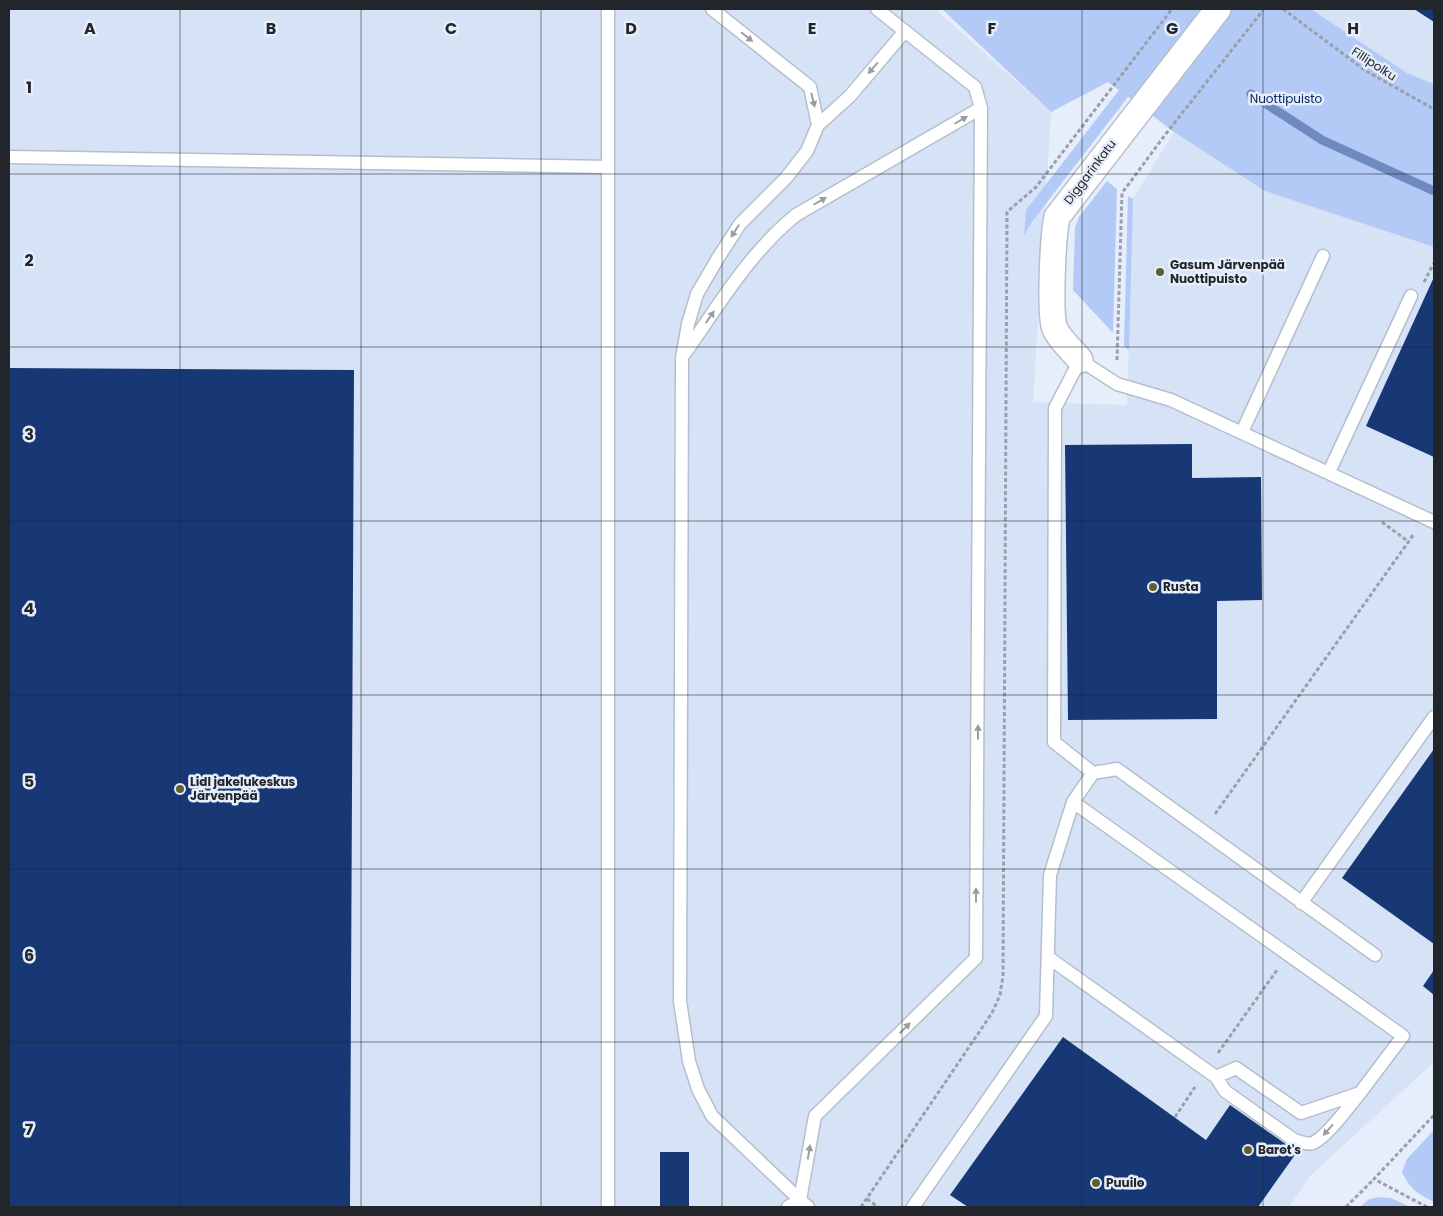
<svg xmlns="http://www.w3.org/2000/svg" width="1443" height="1216" font-family="Poppins,sans-serif">
<style>
.built{fill:#d6e2f6}
.green{fill:#b2caf5}
.lines{fill:none;stroke-linecap:round;stroke-linejoin:round}
.stream{stroke:#6e8abe;stroke-width:9}
.building{fill:#173874}
.lane-casing{stroke:#b6becb;stroke-width:15}
.street-casing{stroke:#b6becb;stroke-width:28}
.path{stroke:#9aa0ab;stroke-width:3;stroke-dasharray:4 2.5;stroke-linecap:butt}
.lane{stroke:#fff;stroke-width:12}
.street{stroke:#fff;stroke-width:25}
.oneway{fill:#9c9d9f}
.grid{fill:none;stroke:#22252a;stroke-width:1;stroke-opacity:0.55}
.poi-dot{fill:#5e602e;stroke:#e6eefc;stroke-width:2}
.labels{text-anchor:middle;stroke-width:5;stroke-linejoin:round;paint-order:stroke}
.street-label{font-size:12px;fill:#22252a;stroke:#e6eefc}
.park-label{font-size:12px;fill:#052560;stroke:#e6eefc}
.poi-label{font-size:12px;font-weight:bold;fill:#22252a;stroke:#e6eefc;text-anchor:start}
.grid-label{font-size:16px;text-anchor:middle;font-weight:bold;fill:#22252a;stroke:#e6eefc;stroke-width:5;stroke-linejoin:round;paint-order:stroke}
</style>
<rect width="100%" height="100%" fill="#e6eefc"/>
<path class="built" d="M9,9h926l116,103 -18,290 94,3 6,-206 41,-67 91,59 169,56v815l-125,115 -20,30h-1280z
M1311,9h123v75l-27,-11z"/>
<path class="green" d="M942,9h369l96,64 27,11v163l-169,-56 -91,-59 -46,-35 -97,126 -7,13 2,-26 93,-120 -11,-8 -57,30z
M1107,181l10,8 -4,144 -40,-43 2,-62 4,-11z
M1128,196l5,3 -4,151 -5,-4z
M1434,1130v72c-16,-8 -24,-13 -32,-30l5,-13z
M1377,1197l14,1 19,9h-50l8,-7z"/>
<g class="lines">
<path class="stream" d="M1251,94l71,46 112,51"/>
</g>
<path class="building" d="M1414,9h20v13z
M1434,277v180l-68,-31z
M9,368l345,2 -4,837h-341z
M1192,444v34l69,-1 1,123 -45,1v118l-149,1 -3,-275z
M1434,749v195l-92,-66z
M1434,970v25l-11,-9z
M1063,1037l143,103 24,-35 67,47 -39,55h-290l-18,-12z
M660,1152h29v55h-29z"/>
<g class="lines">
<defs>
<path id="lane" d="M608,9v158
M712,9l98,78 8,38 -11,26 -21,27 -46,46 -22,34 -21,36 -9,30 -6,34 -2,643 9,60 9,28 14,27 88,84
M818,125l32,-29 55,-65
M9,157l599,10v1040
M685,353c34,-48 65,-101 111,-138l185,-107
M1242,432l81,-176
M1329,472l82,-176
M1093,773l-39,-31 1,-334 25,-48 37,24 54,16 263,122
M1301,903l133,-186
M1049,958l167,119 20,-9 65,45 59,-20 43,-57 -330,-234
M1216,1077l9,14 69,49c6,2 13,5 19,3 14,-6 36,-37 47,-50
M800,1200l15,-84 161,-158 5,-850 -6,-21 -98,-78
M788,1207l12,-7 8,7
M913,1207l133,-191 4,-141 23,-73 20,-29 24,-4 258,186"/>
<path id="street" d="M1080,360c-8,-10 -20,-20 -25,-31 -6,-15 -2,-94 2,-112l161,-208"/>
</defs>
<use href="#lane" class="lane-casing"/>
<use href="#street" class="street-casing"/>
<path class="path" d="M1283,9l83,62 68,38
M1424,282l10,-19
M1117,360l5,-167 43,-58 99,-126
M1382,522l27,20
M1215,814l199,-280
M1218,1053l59,-83
M1175,1117l20,-30
M867,1199l11,8
M861,1207l131,-194 8,-18 3,-19 4,-764 29,-25 136,-178
M1346,1207l28,-28
M1427,1207l-53,-28 60,-64"/>
<use href="#lane" class="lane"/>
<use href="#street" class="street"/>
</g>
<defs><path id="oneway-solid" d="M-6-.8H1V-3.2L6.5 0L1 3.2V.8H-6Z" transform="scale(1.25)"/></defs>
<g class="oneway">
<use href="#oneway-solid" transform="translate(747 37) rotate(39)"/>
<use href="#oneway-solid" transform="translate(873 68) rotate(131)"/>
<use href="#oneway-solid" transform="translate(813 100) rotate(76)"/>
<use href="#oneway-solid" transform="translate(961 120) rotate(-30)"/>
<use href="#oneway-solid" transform="translate(820 201) rotate(-30)"/>
<use href="#oneway-solid" transform="translate(735 231) rotate(123)"/>
<use href="#oneway-solid" transform="translate(710 317) rotate(-55)"/>
<use href="#oneway-solid" transform="translate(978 732) rotate(-90)"/>
<use href="#oneway-solid" transform="translate(976 895) rotate(-90)"/>
<use href="#oneway-solid" transform="translate(905 1028) rotate(-45)"/>
<use href="#oneway-solid" transform="translate(1328 1130) rotate(132)"/>
<use href="#oneway-solid" transform="translate(809 1152) rotate(-80)"/>
</g>
<path class="grid" d="M180,9v1198M361,9v1198M541,9v1198M722,9v1198M902,9v1198M1082,9v1198M1263,9v1198M9,174h1425M9,347h1425M9,521h1425M9,695h1425M9,869h1425M9,1042h1425"/>
<g class="poi-dot">
<circle cx="1160" cy="272" r="5"/>
<circle cx="1153" cy="587" r="5"/>
<circle cx="180" cy="789" r="5"/>
<circle cx="1248" cy="1150" r="5"/>
<circle cx="1096" cy="1183" r="5"/>
</g>
<g class="labels">
<g class="street-label">
<text transform="translate(1374 64) rotate(33)" y="4">Fillipolku</text>
<text transform="translate(1090 172) rotate(-53)" y="4">Diggarinkatu</text>
</g>
<g class="park-label">
<text x="1286" y="103">Nuottipuisto</text>
</g>
<g class="poi-label">
<text x="1170" y="269">Gasum Järvenpää<tspan x="1170" dy="14">Nuottipuisto</tspan></text>
<text x="1163" y="591">Rusta</text>
<text x="190" y="786">Lidl jakelukeskus<tspan x="190" dy="14">Järvenpää</tspan></text>
<text x="1258" y="1154">Barot's</text>
<text x="1106" y="1187">Puuilo</text>
</g>
</g>
<g class="grid-label">
<text x="90" y="34">A</text>
<text x="271" y="34">B</text>
<text x="451" y="34">C</text>
<text x="631" y="34">D</text>
<text x="812" y="34">E</text>
<text x="992" y="34">F</text>
<text x="1172" y="34">G</text>
<text x="1353" y="34">H</text>
<text x="29" y="93">1</text>
<text x="29" y="266">2</text>
<text x="29" y="440">3</text>
<text x="29" y="614">4</text>
<text x="29" y="787">5</text>
<text x="29" y="961">6</text>
<text x="29" y="1135">7</text>
</g>
<rect width="1443" height="1216" fill="none" stroke="#22252a" stroke-width="20"/>
</svg>
